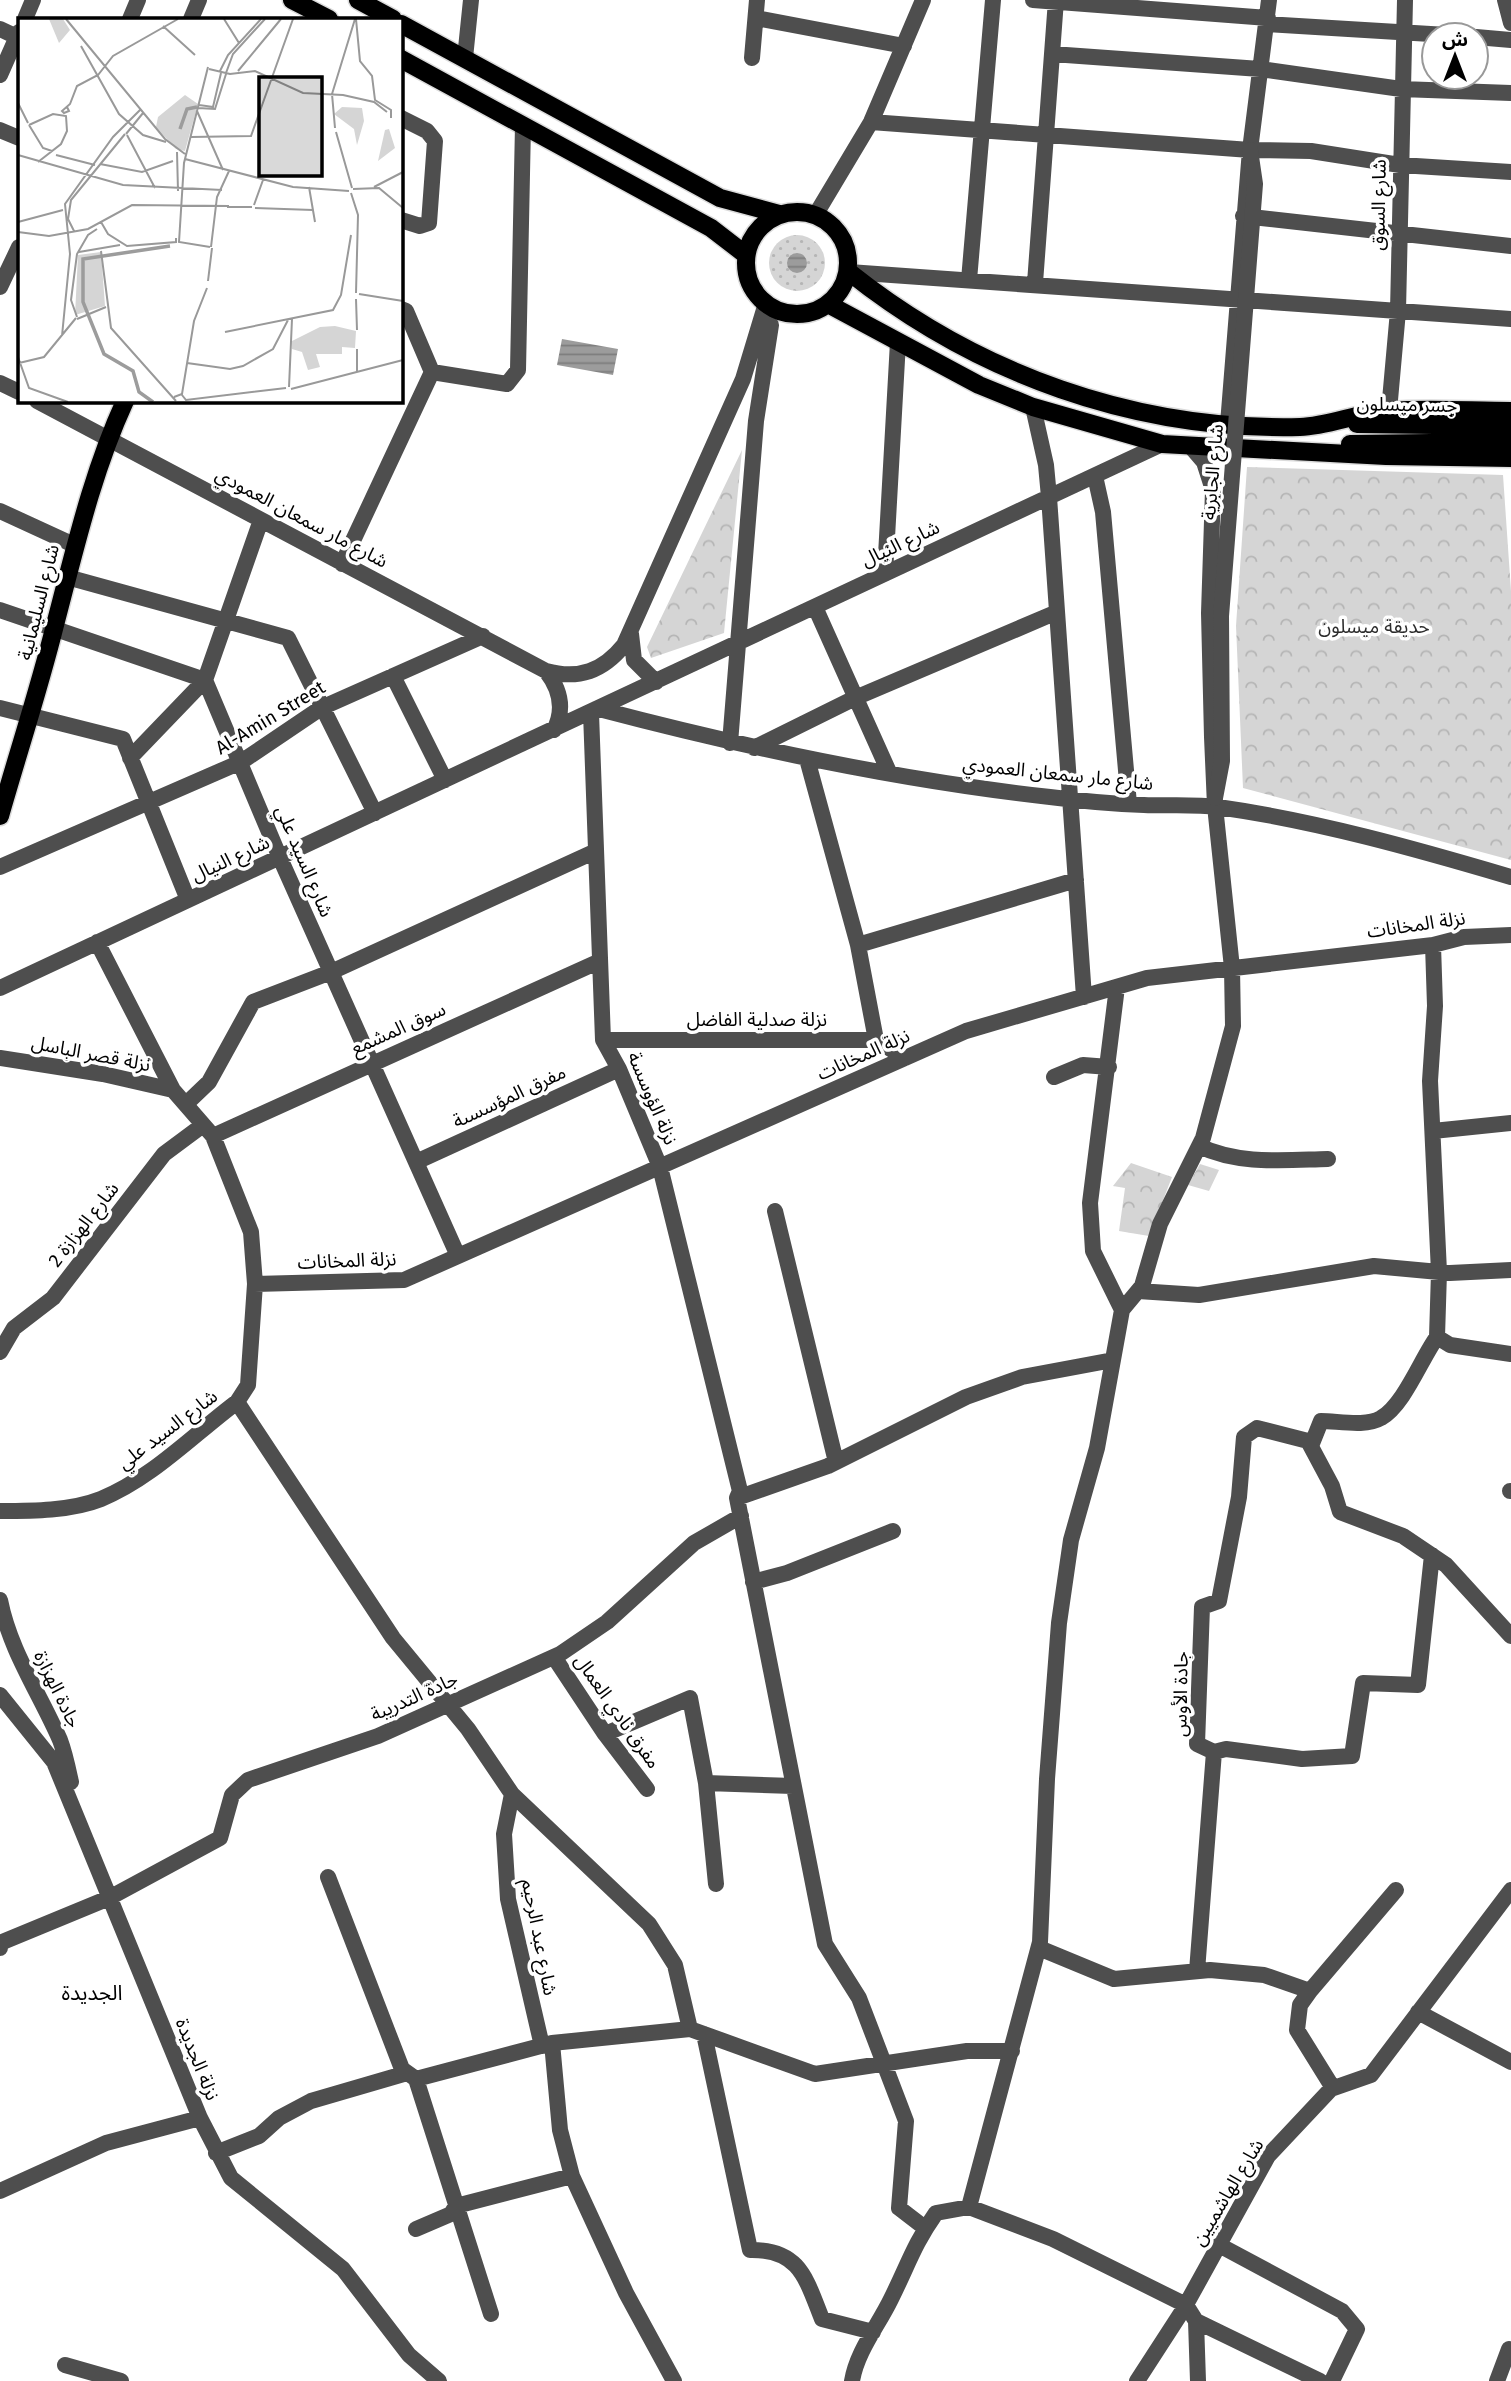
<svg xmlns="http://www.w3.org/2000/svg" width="1511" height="2381" font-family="'Fira Sans','Noto Sans Arabic',sans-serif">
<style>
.grass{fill:url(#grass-dots)}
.forest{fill:url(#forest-crowns)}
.water{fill:url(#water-rules)}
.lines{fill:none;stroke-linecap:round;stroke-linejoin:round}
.major-casing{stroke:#dbdbdb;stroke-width:21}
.minor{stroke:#4e4e4e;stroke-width:16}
.major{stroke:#000;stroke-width:18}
.minor-bridge{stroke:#4e4e4e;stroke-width:16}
.labels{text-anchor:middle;stroke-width:7;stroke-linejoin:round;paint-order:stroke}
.street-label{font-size:19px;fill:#000;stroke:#fff}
.park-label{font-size:19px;fill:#2c2c2c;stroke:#fff}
.neighbourhood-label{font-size:21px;fill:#000;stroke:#fff}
.inset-river{fill:none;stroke:#9c9c9c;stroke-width:3.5}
.inset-road{fill:none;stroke:#999;stroke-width:2}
.view{fill:#000;fill-opacity:0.15;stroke:#000;stroke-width:3.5}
.inset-edge{fill:none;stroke:#000;stroke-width:3.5}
</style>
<defs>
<pattern id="grass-dots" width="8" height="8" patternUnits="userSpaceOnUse" patternTransform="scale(1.75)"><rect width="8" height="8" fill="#d5d5d5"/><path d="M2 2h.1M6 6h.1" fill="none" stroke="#b5b5b5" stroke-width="1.8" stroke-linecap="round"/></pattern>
<pattern id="forest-crowns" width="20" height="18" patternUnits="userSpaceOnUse" patternTransform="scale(1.75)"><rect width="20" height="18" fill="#d5d5d5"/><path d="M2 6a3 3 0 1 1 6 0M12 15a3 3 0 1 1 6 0" fill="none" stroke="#b5b5b5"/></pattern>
<pattern id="water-rules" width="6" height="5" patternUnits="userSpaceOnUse" patternTransform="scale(1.75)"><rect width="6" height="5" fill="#9c9c9c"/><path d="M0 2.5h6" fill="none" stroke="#7d7d7d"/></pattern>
</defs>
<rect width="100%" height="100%" fill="#fff"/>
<path class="grass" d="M769 263a28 28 0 1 1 56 0a28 28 0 1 1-56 0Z"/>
<path class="forest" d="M742,450l-18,183 -73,25 -4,-11z
M1247,467l256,8 8,116v269l-268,-72 -7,-162z
M1131,1163l41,14 -23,59 -30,-5 6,-43 -12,-2z
M1200,1164l19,6 -10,21 -21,-6z"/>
<path class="water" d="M787 263a10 10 0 1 1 20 0a10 10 0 1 1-20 0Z
M562,339l56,10 -5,26 -56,-10z"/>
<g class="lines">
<defs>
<path id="major" d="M292,0l37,19
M358,0l35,19
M401,24l319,174 59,16
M401,59l310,169 35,27
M746 263a51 51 0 1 1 102 0a51 51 0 1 1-102 0Z
M849,272c128,102 286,159 451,155 30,-1 59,-15 89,-16 40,-3 82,0 122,0
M828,304l151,81 54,22 129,37 224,12 125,2
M1357,424l154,2
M1350,444l161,-2
M0,816c18,-63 39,-127 55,-191 20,-76 37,-152 70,-224"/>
</defs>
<use href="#major" class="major-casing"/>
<path class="minor" d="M1033,0l235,18
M1505,0l6,23
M756,18l148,28
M25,19l8,-19
M130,19l8,-19
M191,19l8,-19
M1267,24l180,11
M0,29l17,8
M1476,37l35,3
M1052,54l208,15 141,20 110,4
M465,58l6,-58
M752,58l5,-58
M0,75l19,-43
M401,118l26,13 8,10 -6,82 -9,3 -19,-6
M871,122l379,28 61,1 89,14 111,7
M0,130l19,8
M816,214l55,-92 52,-122
M1243,216l268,30
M849,272l662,47
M969,280l24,-280
M1035,283l21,-283
M0,287l19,-40
M432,372l75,12 11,-14 5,-245
M0,383l19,9
M37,401l509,270c33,9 57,0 78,-26l119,-266 23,-76
M1033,407l13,58 3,32 35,500
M1389,411l9,-100 7,-311
M1228,424l22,-274 19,-150
M1095,476l8,36 26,292
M0,511l74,34
M342,564l90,-192 -26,-61 -5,-2
M885,573l13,-231
M67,577l221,61 87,175
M815,607l74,165
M0,610l205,70 75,178 178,398
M631,634l3,26 22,22
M546,671c14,18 19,38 8,59
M393,676l52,104
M0,708l123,31 65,161
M599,709c148,39 298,71 451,88 31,4 63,7 94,8 25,1 50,-1 74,2 99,14 198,42 293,70
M591,713l12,327 16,29 41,98 80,324 -3,7 88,446 34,54 47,123 -7,87 26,20
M730,743l26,-322 15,-96
M754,748l101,-50 202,-86
M130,758l75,-78 56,-160
M807,759l51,186 18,95
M0,867l241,-105 80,-54 162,-72
M858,945l218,-65
M1433,945l2,61 -5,75 9,191 -2,65
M1117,987l-27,216 3,48 29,59 20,-24 18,-62 43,-86 30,-112 -1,-58 -17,-162 -3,-69 -3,-124 4,-123 -9,-28 -12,-14
M0,988l1162,-544
M603,1040h273l29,18
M0,1058l103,16 70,16
M1054,1077l29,-12 26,2
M186,1104l23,-22 44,-80 78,-30 265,-121
M1433,1131l78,-8
M213,1136l387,-175
M1199,1146c40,19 85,14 129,13
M416,1162l203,-93
M775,1211l61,251
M255,1284l149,-4 562,-249 181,-53 286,-33 31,-8 47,-2
M1138,1291l61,4 175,-29 76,7 61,-3
M0,1352l14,-24 39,-30 111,-144 39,-29
M237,1402l156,236 75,91 44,65 137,130 26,41 15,64
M1311,1446l10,-25c17,0 45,6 60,-3 23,-13 40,-59 56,-81l13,8 61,9
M1510,1491h1
M737,1498l91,-32 138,-69 56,-20 91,-17
M0,1511c32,0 71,0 101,-12 51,-21 92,-64 136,-97l11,-17 7,-101 -4,-52 -38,-96 -40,-46 -76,-148
M753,1582l34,-9 106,-42
M0,1600c10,51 39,92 60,140 5,13 8,28 11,42
M554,1657l51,77 42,55
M0,1695l54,67 146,356 31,60 112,91 66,86 30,26
M605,1734l85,-36 16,85 87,3
M1214,1752l12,-3 76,10 50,-3 11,-73 55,2 14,-130
M706,1783l10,101
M512,1794l-8,40 4,65 34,147
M328,1877l74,192 14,10 75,235
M0,1948v-5l109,-45 111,-60 12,-43 16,-15 130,-44 182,-82 47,-32 87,-79 47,-27
M1039,1948l75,31 96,-9 54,5 46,16 86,-101
M1197,1971l17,-219 -17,-8 5,-137 17,-6 20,-104 5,-60 13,-9 51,13 24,45 8,26 63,24 43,29 65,71
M1310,1991l-10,14 -3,25 36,58
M1418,2012l93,50
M704,2034l46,216c50,-1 56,29 72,69l51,13
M552,2043l8,87 12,46 54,117 48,88
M416,2079l136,-36 138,-14 125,45 152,-23h45
M216,2153l43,-17 20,-18 32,-17 96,-28
M0,2191l106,-48 94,-25
M969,2207l71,-265 7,-163 12,-156 12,-83 26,-92 25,-138
M416,2229l35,-15 5,-8 116,-30
M1219,2245l123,66 15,18 -25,52
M1196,2321l124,60
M65,2365l56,16
M852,2381c5,-30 26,-55 39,-82 17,-34 23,-55 45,-86l33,-6 84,32 133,66 10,16 2,60
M1137,2381l46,-71 85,-154 63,-67 40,-14 140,-185
M1497,2381l12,-32"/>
<use href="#major" class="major"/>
<path class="minor-bridge" d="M1215,798l7,-37 -1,-145 34,-432 -5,-34"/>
</g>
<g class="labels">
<g class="street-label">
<text transform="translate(1378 205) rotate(-89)" y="7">شارع السوق</text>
<text transform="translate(1407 404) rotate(1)" y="7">جسر ميسلون</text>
<text transform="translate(1212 472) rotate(-85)" y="7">شارع الجابرية</text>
<text transform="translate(302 517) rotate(28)" y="7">شارع مار سمعان العمودي</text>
<text transform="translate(900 543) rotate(-25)" y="7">شارع النيال</text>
<text transform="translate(38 602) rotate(-76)" y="7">شارع السليمانية</text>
<text transform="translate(270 717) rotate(-31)" y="7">Al-Amin Street</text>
<text transform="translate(1058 773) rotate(6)" y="7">شارع مار سمعان العمودي</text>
<text transform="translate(230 858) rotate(-25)" y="7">شارع النيال</text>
<text transform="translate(305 861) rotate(67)" y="7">شارع السيد علي</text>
<text transform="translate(1416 924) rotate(-8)" y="7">نزلة المخانات</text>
<text x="757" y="1026">نزلة صدلية الفاضل</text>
<text transform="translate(398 1028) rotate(-24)" y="7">سوق المشمع</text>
<text transform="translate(91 1053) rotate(11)" y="7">نزلة قصر الباسل</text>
<text transform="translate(863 1054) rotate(-24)" y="7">نزلة المخانات</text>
<text transform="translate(509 1096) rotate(-25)" y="7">مفرق المؤسسىة</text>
<text transform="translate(653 1098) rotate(67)" y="7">نزلة الؤوسسة</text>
<text transform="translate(83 1224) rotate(-52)" y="7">شارع الهزازة 2</text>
<text transform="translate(347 1260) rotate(-2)" y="7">نزلة المخانات</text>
<text transform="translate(167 1429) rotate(-37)" y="7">شارع السيد علي</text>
<text transform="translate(58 1689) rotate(64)" y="7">جادة الهزازة</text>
<text transform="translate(1180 1694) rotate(-89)" y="7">جادة الأوس</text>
<text transform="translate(414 1696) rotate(-24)" y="7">جادة التدريبة</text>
<text transform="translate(618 1711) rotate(55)" y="7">مفرق نادي العمال</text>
<text transform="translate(540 1937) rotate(79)" y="7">شارع عبد الرحيم</text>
<text transform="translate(198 2059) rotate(68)" y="7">نزلة الجديدة</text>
<text transform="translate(1227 2192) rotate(-59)" y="7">شارع الهاشميين</text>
</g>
<g class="park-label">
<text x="1374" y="633">حديقة ميسلون</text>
</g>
<g class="neighbourhood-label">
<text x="92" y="2000">الجديدة</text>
</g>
</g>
<g transform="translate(18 18)">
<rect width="385" height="385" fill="#fff"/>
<path d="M31,1h14l7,11 -11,13zM167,77l13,9 -13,47 -9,-2 -20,-22 2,-10zM83,234l4,54 -30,9 3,-60z" fill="#d5d5d5"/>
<path d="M324,89l20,1 2,13 -7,24 -3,-16 -20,-15zM371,111l6,19 -17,13 7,-31zM317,308l21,5 -1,17 -13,-1v7h-26l4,13 -12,3 -6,-18 -10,-3v-8l28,-14z" fill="#d5d5d5"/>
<path class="inset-river" d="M162,111l7,-20 10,-2M135,384l-14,-10 -6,-21 -29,-17 -21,-52v-43l87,-13"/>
<path class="inset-road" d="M48,1l99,120 20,15M206,1l15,24M338,1l4,42 12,15 3,24 16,10v8M145,8l32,29M63,28l38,68 24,21 23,7M190,49l-24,96 -5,79 31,5M191,51l21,5 25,-3 48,22 40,2 31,7 13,10M202,53l8,-16 33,-36M220,53l43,-52M208,55l7,-19 32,-35M0,85l10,20M181,87l14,2 8,-34M49,89l2,4 -5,2 -2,-2 8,-7 7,-18 21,-11 15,-19 65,-37M180,90l17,1 11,-35M179,93l26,59M11,107l24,-11 13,2 1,15 -6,13 -23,18M11,107l14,23 9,3M317,110l-3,-34 23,-75M318,114l16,56M108,116l17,-21M109,117l28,53M173,119l60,-1 42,-117M159,134l1,39M0,137l105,30 99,5M38,137l39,10M167,141l108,28 56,4M82,146l42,8 31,-11M291,169l6,35M356,169l29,-15M335,171l26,-1 24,20M333,175l7,22 -2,78M236,187l9,-25M209,189h25M237,190l58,2M0,204l45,-12M83,204l7,12 19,12 49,-4v-4M56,213l-6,-12 3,-19 54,-66M0,214l31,4 39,-7 44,-24 97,1M193,229l6,-50 12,-26M83,233l10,77 65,73M61,234l41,-7M190,263l4,-33M341,276l44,7M338,281l1,31M59,299l-6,-17 6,-46 11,-19 9,-6M59,301l29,-12M207,314l108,-22 8,-15 10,-60M44,318l8,-82 -5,-50 48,-67 27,-27M0,339l11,31 39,14M1,345l25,-6 32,-39M169,345l43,6 13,-3 30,-17 15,-29M339,353v-22M271,369l3,-68M273,371l112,-29M164,377l4,5 100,-12M156,379l8,-3 12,-73 13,-33"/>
<path class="view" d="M241,59h63v99h-63z"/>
<rect width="385" height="385" class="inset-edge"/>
</g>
<g transform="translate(1455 56)"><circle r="33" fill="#ffffff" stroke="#999999" stroke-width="2"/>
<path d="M0-5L12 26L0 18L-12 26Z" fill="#000000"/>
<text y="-10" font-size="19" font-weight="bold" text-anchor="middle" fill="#000000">ش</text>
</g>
</svg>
